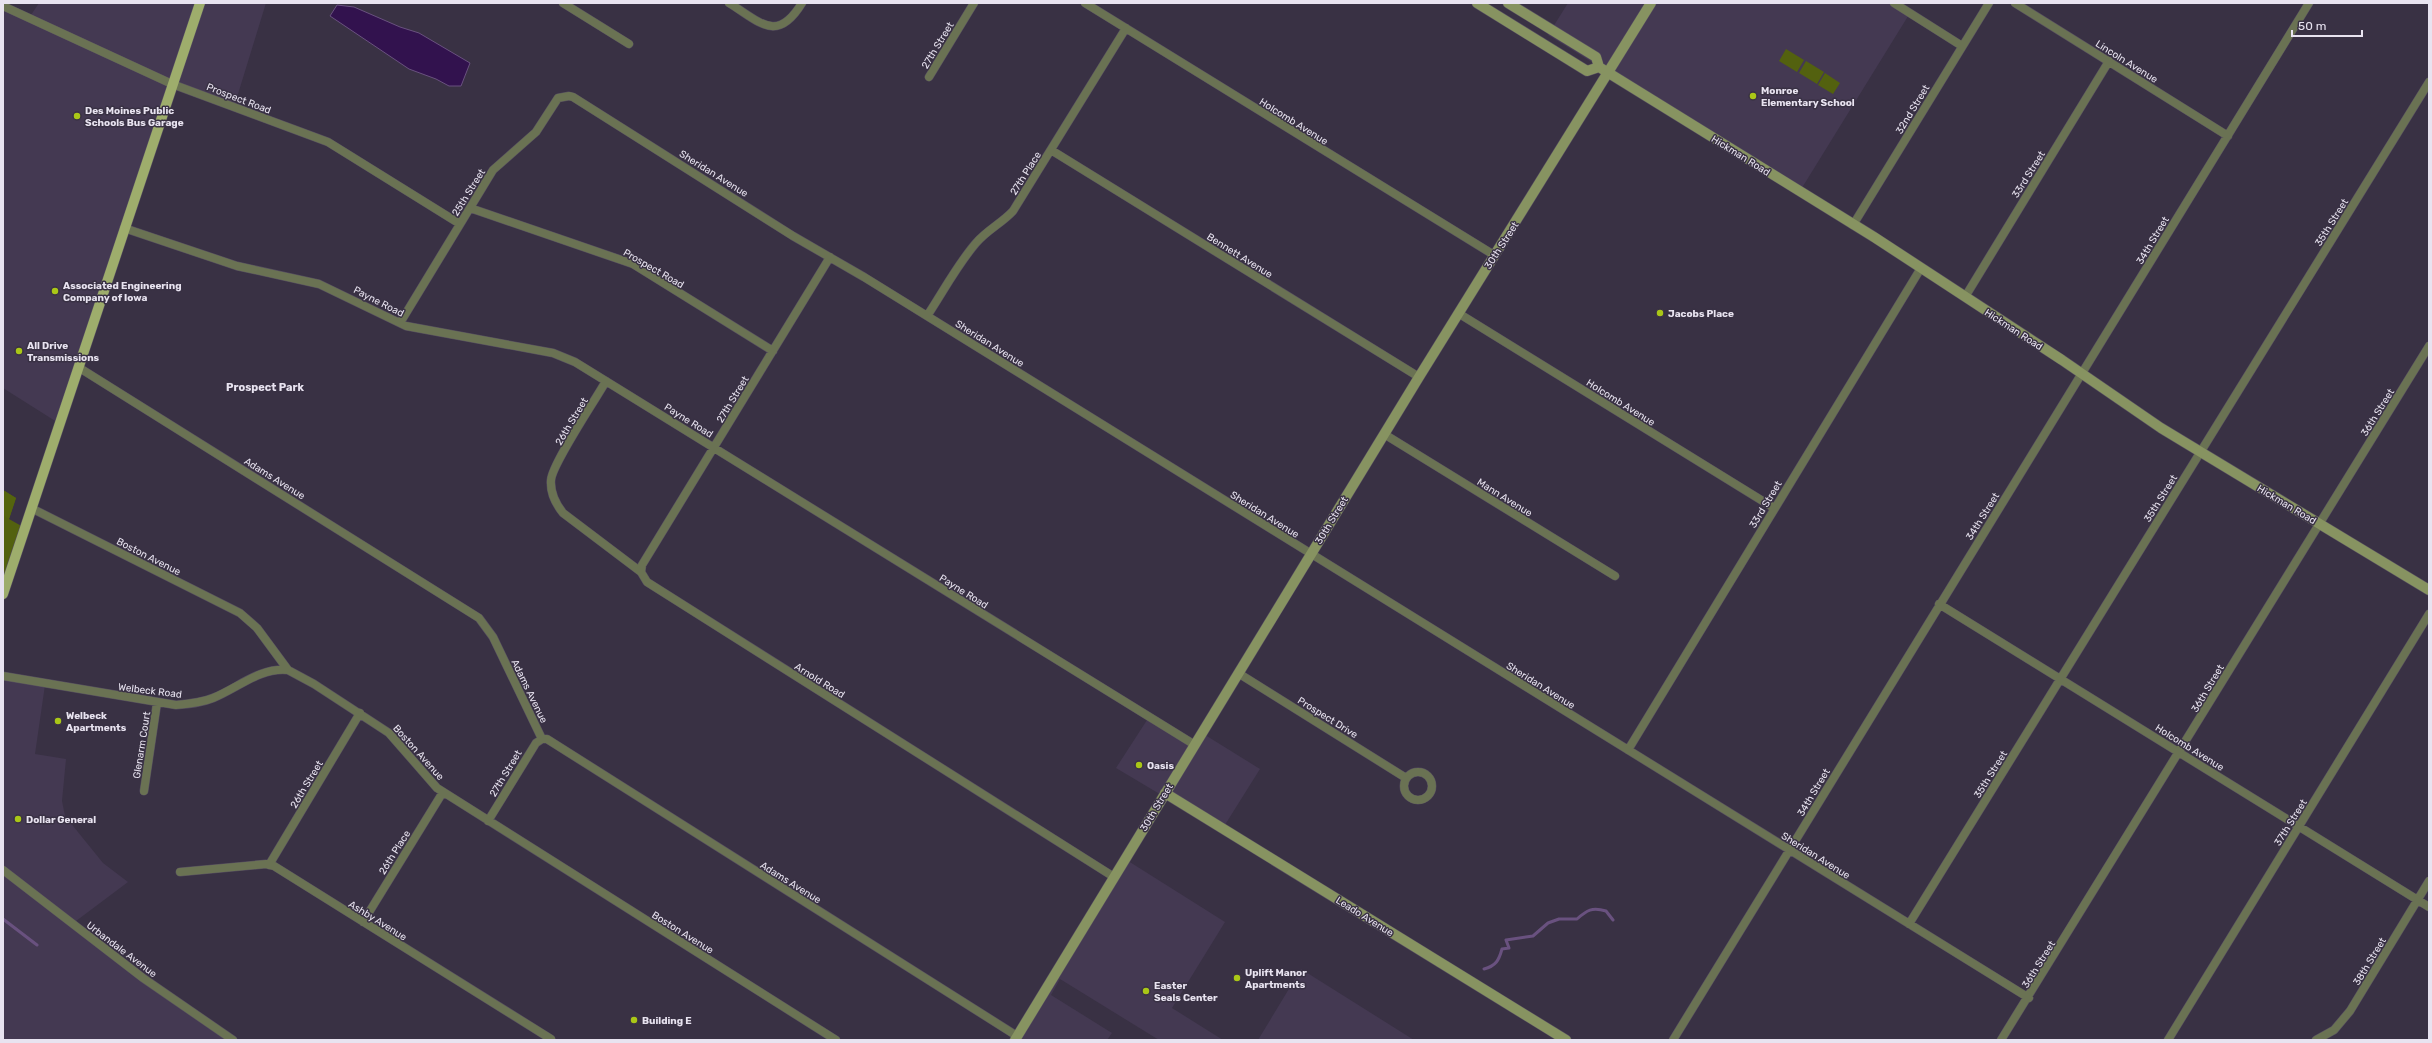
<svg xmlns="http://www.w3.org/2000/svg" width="2432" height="1043" font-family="Rubik,sans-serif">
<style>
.built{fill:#443952}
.green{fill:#53610f}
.forest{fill:#55640e}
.water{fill:#32124e;stroke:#69517f}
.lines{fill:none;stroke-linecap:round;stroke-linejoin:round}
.stream{stroke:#69517f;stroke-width:3}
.street-casing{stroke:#554d60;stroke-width:9}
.secondary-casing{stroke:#554d60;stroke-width:11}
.primary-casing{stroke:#554d60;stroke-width:11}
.street{stroke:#6a7253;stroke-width:8}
.secondary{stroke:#879361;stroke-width:10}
.primary{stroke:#9ead6c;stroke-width:10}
.poi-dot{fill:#aac717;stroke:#393144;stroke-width:1.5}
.labels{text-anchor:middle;stroke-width:3;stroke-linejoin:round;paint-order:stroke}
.street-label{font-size:10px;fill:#e8e3f0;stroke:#393144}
.poi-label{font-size:10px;font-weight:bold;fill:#e8e3f0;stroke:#393144;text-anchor:start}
.neighbourhood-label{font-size:11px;font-weight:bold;fill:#e8e3f0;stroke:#393144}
</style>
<rect width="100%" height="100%" fill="#393144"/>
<path class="built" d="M39,3h227l-32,104 -61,-23 -113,340 -57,-36v-382l26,12z
M1568,3h75l5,3 3,-3h243l16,10 -110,178 -252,-156z
M3,677l42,8 -10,69 31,5 -4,42 3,15 38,47 25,19 -56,42 161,116h-230z
M1149,717l45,28 8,-12 58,36 -37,59 -60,-32 -47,-28z
M1125,859l100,63 -53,86 51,32h-64l-99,-61 -9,16 61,38 -5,7h-92z
M1301,969l113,71h-156z"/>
<path class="green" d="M1786,49l18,11 -7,12 -18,-11z
M1806,61l18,11 -7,12 -18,-11z
M1825,73l15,10 -7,11 -15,-9z
M3,490l13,8 -7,21 16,9 -22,66z"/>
<path class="forest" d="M3,490l13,8 -7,21 -6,-4z"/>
<path class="water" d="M337,5l17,2 46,20 19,6 51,30 -9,23h-12l-13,-7 -27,-10 -79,-53z"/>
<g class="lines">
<path class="stream" d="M3,919l34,26
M1484,969c12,-3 15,-9 18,-20l7,-1 -3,-8 27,-4 15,-13 11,-4h18c10,-9 15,-12 29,-8l7,9"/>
<defs>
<path id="street" d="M563,3l66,41
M729,3c31,19 48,41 73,0
M1085,3l409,252
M1894,3l68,43
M2015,3l213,133
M3,6l169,78 156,58 132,82
M929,77l45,-74
M1051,150l368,227
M470,208l163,56 140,87
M1853,225l136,-222
M124,228l113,38 82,18 87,42 147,27 22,9 620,383
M1965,297l144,-236
M1458,313l316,195
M927,316c16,-24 30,-51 49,-73 11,-13 26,-20 37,-32l113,-183
M400,323l93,-153 43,-38 22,-34 11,-2 4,1 220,139 71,41 1165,721
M78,367l401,251 14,19 49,102h5l470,297
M606,381c-10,18 -54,83 -55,99 -1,13 4,23 12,33l78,59 6,10 467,295
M1384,434l231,142
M31,508l209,105 17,15 31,42 26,14 75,49 48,55 399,252
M641,572l1,-7 188,-308
M1939,604l490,303
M1238,673l168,105
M3,676l173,29c13,-1 25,-2 37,-7 25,-10 47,-31 75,-28
M1628,750l293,-482
M1404 786a14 14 0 1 1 28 0a14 14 0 1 1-28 0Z
M144,791l13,-88
M488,821l48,-78 6,-4
M269,865l91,-152
M3,870l140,108 90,62
M180,872l86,-8 8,2 277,173
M363,922l80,-130
M1909,924l520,-842
M1673,1040l636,-1037
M2001,1040l428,-694
M2168,1040l261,-426
M2316,1040l18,-10 16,-19 79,-130"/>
<path id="secondary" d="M1477,3l110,68 12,-4
M1508,3l88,54 3,10 275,170 188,123 99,68 268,162
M1165,793l401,247
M1015,1040l404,-663 232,-374"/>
<path id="primary" d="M3,594l197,-591"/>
</defs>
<use href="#street" class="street-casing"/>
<use href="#secondary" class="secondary-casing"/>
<use href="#primary" class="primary-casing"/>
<use href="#street" class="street"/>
<use href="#secondary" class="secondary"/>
<use href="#primary" class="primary"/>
</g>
<g class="poi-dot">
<circle cx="1753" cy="96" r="4"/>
<circle cx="77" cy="116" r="4"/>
<circle cx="55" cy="291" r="4"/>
<circle cx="1660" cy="313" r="4"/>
<circle cx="19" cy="351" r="4"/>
<circle cx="58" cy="721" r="4"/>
<circle cx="1139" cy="765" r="4"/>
<circle cx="18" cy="819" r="4"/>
<circle cx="1237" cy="978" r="4"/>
<circle cx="1146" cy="991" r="4"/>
<circle cx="634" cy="1020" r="4"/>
</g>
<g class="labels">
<g class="street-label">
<text transform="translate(937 45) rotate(-59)" y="4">27th Street</text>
<text transform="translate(2127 61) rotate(32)" y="4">Lincoln Avenue</text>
<text transform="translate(239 98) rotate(21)" y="4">Prospect Road</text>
<text transform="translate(1912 109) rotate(-59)" y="4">32nd Street</text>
<text transform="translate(1294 121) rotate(32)" y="4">Holcomb Avenue</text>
<text transform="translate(1741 155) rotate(32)" y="4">Hickman Road</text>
<text transform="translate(714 173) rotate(32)" y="4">Sheridan Avenue</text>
<text transform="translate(1025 173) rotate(-58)" y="4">27th Place</text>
<text transform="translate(2028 174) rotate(-58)" y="4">33rd Street</text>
<text transform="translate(468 192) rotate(-58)" y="4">25th Street</text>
<text transform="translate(2331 222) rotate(-58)" y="4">35th Street</text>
<text transform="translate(2152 240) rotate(-59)" y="4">34th Street</text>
<text transform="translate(1501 245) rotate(-57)" y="4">30th Street</text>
<text transform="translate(1240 255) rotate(32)" y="4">Bennett Avenue</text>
<text transform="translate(654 268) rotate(30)" y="4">Prospect Road</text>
<text transform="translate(379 301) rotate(27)" y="4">Payne Road</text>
<text transform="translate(2014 329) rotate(33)" y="4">Hickman Road</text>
<text transform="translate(990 343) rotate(32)" y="4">Sheridan Avenue</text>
<text transform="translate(732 399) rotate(-59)" y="4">27th Street</text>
<text transform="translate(1621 402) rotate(32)" y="4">Holcomb Avenue</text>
<text transform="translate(2377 412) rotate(-58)" y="4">36th Street</text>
<text transform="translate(689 420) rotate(32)" y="4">Payne Road</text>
<text transform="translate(571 421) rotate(-59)" y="4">26th Street</text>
<text transform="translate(275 478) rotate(32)" y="4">Adams Avenue</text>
<text transform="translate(1505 497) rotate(32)" y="4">Mann Avenue</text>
<text transform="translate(2160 498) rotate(-58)" y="4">35th Street</text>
<text transform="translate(1765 504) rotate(-59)" y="4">33rd Street</text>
<text transform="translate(2287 504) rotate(31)" y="4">Hickman Road</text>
<text transform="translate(1265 514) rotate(32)" y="4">Sheridan Avenue</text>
<text transform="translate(1982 516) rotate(-58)" y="4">34th Street</text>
<text transform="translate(1331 520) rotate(-59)" y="4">30th Street</text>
<text transform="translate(149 556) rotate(27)" y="4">Boston Avenue</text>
<text transform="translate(964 591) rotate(32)" y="4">Payne Road</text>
<text transform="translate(820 680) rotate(32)" y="4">Arnold Road</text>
<text transform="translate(1541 685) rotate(32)" y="4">Sheridan Avenue</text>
<text transform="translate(2207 688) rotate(-59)" y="4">36th Street</text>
<text transform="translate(150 690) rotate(7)" y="4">Welbeck Road</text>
<text transform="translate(530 691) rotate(64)" y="4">Adams Avenue</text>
<text transform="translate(1328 717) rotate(32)" y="4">Prospect Drive</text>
<text transform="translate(141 745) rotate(-81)" y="4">Glenarm Court</text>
<text transform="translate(2190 747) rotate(32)" y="4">Holcomb Avenue</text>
<text transform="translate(419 752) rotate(48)" y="4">Boston Avenue</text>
<text transform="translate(505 773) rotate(-59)" y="4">27th Street</text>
<text transform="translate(1990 774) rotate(-58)" y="4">35th Street</text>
<text transform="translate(306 784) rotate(-59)" y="4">26th Street</text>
<text transform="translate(1813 792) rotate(-59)" y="4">34th Street</text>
<text transform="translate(1156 807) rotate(-59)" y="4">30th Street</text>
<text transform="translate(2290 822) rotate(-58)" y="4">37th Street</text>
<text transform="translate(394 852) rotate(-58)" y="4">26th Place</text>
<text transform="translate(1816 855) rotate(32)" y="4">Sheridan Avenue</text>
<text transform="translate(791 882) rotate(32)" y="4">Adams Avenue</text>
<text transform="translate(1365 916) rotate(32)" y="4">Leado Avenue</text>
<text transform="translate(378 920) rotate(32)" y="4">Ashby Avenue</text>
<text transform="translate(683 932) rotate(32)" y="4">Boston Avenue</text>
<text transform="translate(122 949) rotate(37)" y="4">Urbandale Avenue</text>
<text transform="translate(2369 961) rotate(-59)" y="4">38th Street</text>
<text transform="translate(2038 964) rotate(-58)" y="4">36th Street</text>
</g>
<g class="poi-label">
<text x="1761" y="94">Monroe<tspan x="1761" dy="12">Elementary School</tspan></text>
<text x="85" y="114">Des Moines Public<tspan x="85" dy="12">Schools Bus Garage</tspan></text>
<text x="63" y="289">Associated Engineering<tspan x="63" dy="12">Company of Iowa</tspan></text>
<text x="1668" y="317">Jacobs Place</text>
<text x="27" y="349">All Drive<tspan x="27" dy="12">Transmissions</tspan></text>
<text x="66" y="719">Welbeck<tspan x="66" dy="12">Apartments</tspan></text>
<text x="1147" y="769">Oasis</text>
<text x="26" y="823">Dollar General</text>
<text x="1245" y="976">Uplift Manor<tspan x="1245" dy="12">Apartments</tspan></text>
<text x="1154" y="989">Easter<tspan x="1154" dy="12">Seals Center</tspan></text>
<text x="642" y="1024">Building E</text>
</g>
<g class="neighbourhood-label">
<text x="265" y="391">Prospect Park</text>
</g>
</g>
<rect width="2432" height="1043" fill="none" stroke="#e8e3f0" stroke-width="8"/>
<path d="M2292 30v6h70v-6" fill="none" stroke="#e8e3f0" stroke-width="2"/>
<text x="2298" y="30" font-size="12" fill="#e8e3f0" stroke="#393144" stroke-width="3" paint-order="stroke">50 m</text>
</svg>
